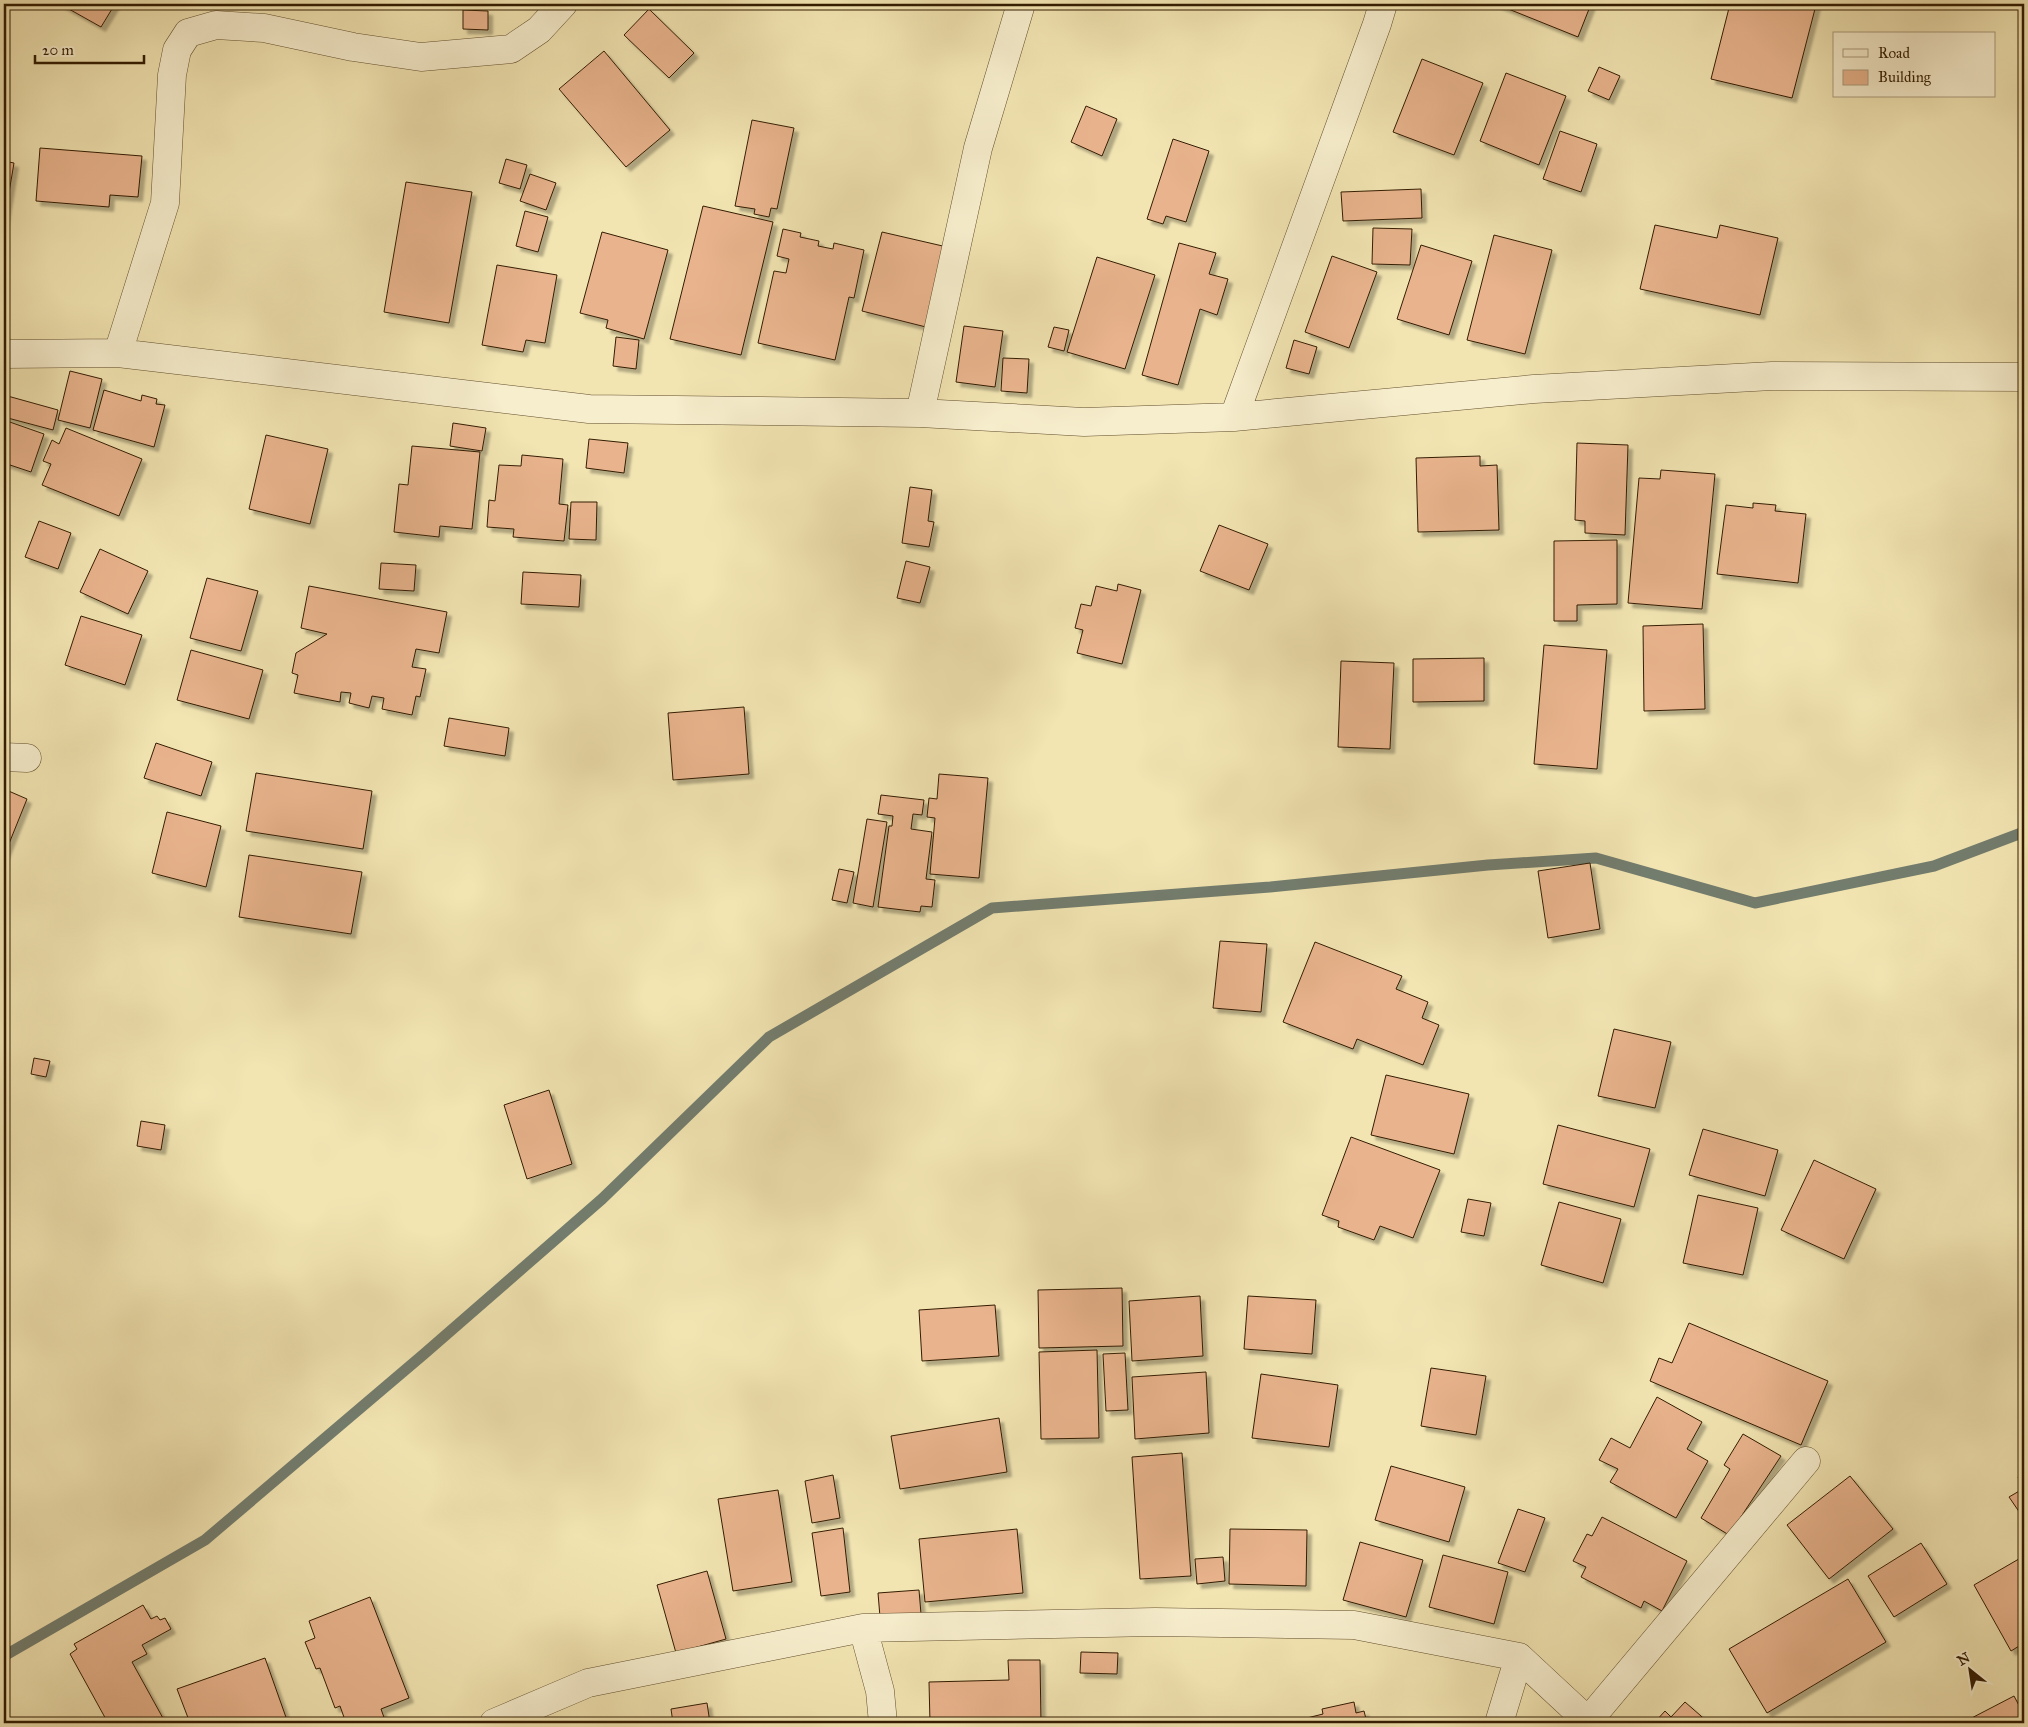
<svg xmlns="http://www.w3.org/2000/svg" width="2028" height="1727" font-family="'IM FELL Great Primer',serif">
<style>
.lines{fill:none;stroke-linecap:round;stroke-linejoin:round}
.stream{stroke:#737d6e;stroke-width:11}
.building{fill:#e9b48d;stroke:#331c01;filter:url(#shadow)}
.minor-casing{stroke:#634e2d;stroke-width:29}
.minor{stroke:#f7eecd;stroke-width:28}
</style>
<defs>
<filter id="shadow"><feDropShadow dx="4.5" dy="4.5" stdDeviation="1" flood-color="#0004"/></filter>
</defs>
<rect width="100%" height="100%" fill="#f2e5b2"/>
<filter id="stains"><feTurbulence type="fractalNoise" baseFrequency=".004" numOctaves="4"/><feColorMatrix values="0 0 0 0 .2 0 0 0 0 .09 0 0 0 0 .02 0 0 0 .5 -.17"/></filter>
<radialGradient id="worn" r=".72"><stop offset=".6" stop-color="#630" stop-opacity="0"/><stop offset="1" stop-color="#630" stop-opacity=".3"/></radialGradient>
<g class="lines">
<path class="stream" d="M4,1656l201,-116 219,-186 178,-155 167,-162 223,-129 278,-21 218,-22 108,-7 159,45 179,-37 90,-34"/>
</g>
<path class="building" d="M60,4h55l-14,23z
M1496,4h95l-13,33z
M1730,4l86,1 -24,93 -81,-19z
M649,9l45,44 -25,25 -45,-43z
M463,10l25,1v19l-25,-1z
M604,51l66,79 -44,37 -67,-78z
M1422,59l61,24 -29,72 -61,-23z
M1599,67l21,9 -11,24 -21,-9z
M1506,73l60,23 -27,69 -59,-24z
M1086,106l31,13 -15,37 -31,-14z
M752,120l42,8 -17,81 -6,-1 -2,9 -15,-3 1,-5 -20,-3z
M1560,131l37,13 -16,48 -38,-13z
M1173,139l36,12 -23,71 -20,-6 -3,8 -16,-5z
M40,148l102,8 -4,41 -28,-2 -1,12 -73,-6z
M506,159l21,6 -7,24 -21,-6z
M4,161l10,2 -10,59z
M530,174l26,9 -10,27 -26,-9z
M406,182l66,10 -23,131 -65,-11z
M1421,189l1,29 -79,3 -2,-29z
M703,206l70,16 -32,133 -71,-16z
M525,211l23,6 -10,35 -22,-6z
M1655,225l62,13 3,-13 58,13 -18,77 -120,-26z
M1373,228l39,1 -2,36 -38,-1z
M783,229l18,4 -1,4 19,4 -1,5 15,3 1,-6 30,7 -10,48 -5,-1 -14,63 -77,-17 16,-72 12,2 3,-14 -12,-3z
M602,232l66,18 -24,89 -38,-11 2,-8 -28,-7z
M882,232l65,15 -21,80 -64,-16z
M1494,235l58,15 -27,104 -58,-14z
M1179,243l37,10 -7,21 19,5 -11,36 -17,-6 -22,76 -36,-10z
M1421,245l51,16 -23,74 -52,-16z
M1332,256l45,16 -28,76 -44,-16z
M1097,257l58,18 -30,94 -58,-17z
M497,265l60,10 -12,68 -19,-3 -3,12 -41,-7z
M964,326l39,5 -8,56 -39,-5z
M1054,327l15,3 -5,21 -16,-4z
M616,337l23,3 -3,29 -23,-3z
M1294,340l23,7 -8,27 -23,-6z
M1003,358l26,1 -2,34 -26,-2z
M70,371l32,8 -12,49 -32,-8z
M104,390l37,11 1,-6 15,4 -1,5 9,1 -11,42 -61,-17z
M4,395l54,15 -5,20 -49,-13z
M4,420l40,14 -13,38 -27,-9z
M453,423l33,5 -4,23 -32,-5z
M66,428l76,31 -23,57 -77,-31 9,-21 -8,-3 9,-21 7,4z
M266,435l62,14 -18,75 -61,-15z
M589,439l39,4 -4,30 -38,-5z
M1577,443l51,2 -3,90 -40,-2v-12l-10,-1z
M412,446l68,6 -8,77 -32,-3 -1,11 -45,-5 5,-48 9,1z
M522,455l41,4 -4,45 9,1 -4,36 -51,-4 1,-8 -27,-2 2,-27 6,1 4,-36 22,1z
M1480,456v10l17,-1 2,65 -81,2 -2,-74z
M1661,470l54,4 -13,135 -74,-6 11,-125 21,1z
M910,487l22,3 -4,31 6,1 -5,25 -27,-4z
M571,502h26l-1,38 -27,-1z
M1753,503l23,2 -1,6 31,3 -8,69 -81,-9 9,-69 27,3z
M39,521l32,12 -13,36 -33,-12z
M1219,525l49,19 -19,46 -49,-19z
M1617,540v64l-40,1v16h-23v-80z
M100,549l48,22 -20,43 -48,-22z
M906,561l24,6 -10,36 -23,-5z
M381,563l35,2 -2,26 -35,-2z
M523,572l58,3 -2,32 -58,-3z
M207,578l51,13 -17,60 -51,-13z
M1118,584l23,6 -19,74 -45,-11 6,-23 -8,-2 6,-24 10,2 5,-20 21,5z
M309,586l138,26 -8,41 -23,-4 -4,18 14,2 -6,28 -4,-1 -4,19 -30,-6 2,-11 -12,-2 -3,12 -20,-5 2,-10 -10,-1 -1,10 -46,-9 4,-18 -6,-2 4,-20 31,-19 -26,-6z
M81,616l61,19 -17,50 -60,-20z
M1703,624l2,85 -61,2 -1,-85z
M1544,645l63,5 -10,119 -63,-5z
M191,650l72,20 -14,49 -72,-19z
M1484,658v43l-71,1v-43z
M1341,661l53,2 -4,86 -52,-2z
M744,707l5,67 -76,6 -5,-67z
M449,718l60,10 -4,28 -61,-10z
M156,743l56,19 -11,34 -57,-18z
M256,773l116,18 -9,58 -117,-18z
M939,774l49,4 -9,100 -49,-4 5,-56 -8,-1 2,-19 8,1z
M4,789l23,10 -23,57z
M881,795l43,5 -2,15 -9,-1 -2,15 21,3 -6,47 9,1 -3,27 -11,-1 -1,6 -42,-5 11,-81h3l1,-10 -15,-2z
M167,812l54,14 -15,61 -54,-14z
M867,819l20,3 -14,85 -20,-4z
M249,855l113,17 -11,62 -112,-17z
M1590,863l10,66 -52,9 -10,-67z
M839,869l15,3 -7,31 -15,-3z
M1220,941l47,3 -6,68 -48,-4z
M1315,942l87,34 -6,13 32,13 -6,16 17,7 -16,40 -66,-26 -4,10 -70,-27z
M1614,1029l57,13 -16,66 -57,-12z
M34,1058l16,3 -4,16 -15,-3z
M1386,1075l83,19 -15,60 -83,-19z
M549,1090l23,74 -45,15 -23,-74z
M141,1121l24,4 -4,25 -24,-4z
M1558,1125l92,24 -16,58 -91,-23z
M1703,1129l75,21 -13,46 -76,-21z
M1351,1137l89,33 -27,68 -33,-12 -6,14 -36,-13 1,-6 -17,-6z
M1814,1160l62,29 -32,70 -63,-29z
M1698,1195l60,13 -15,67 -60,-12z
M1468,1199l23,4 -7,33 -23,-4z
M1559,1202l62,17 -18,64 -62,-18z
M1122,1288l1,58 -84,2 -1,-58z
M1200,1296l3,60 -71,5 -3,-60z
M1248,1296l68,4 -4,54 -68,-5z
M995,1305l4,51 -77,5 -3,-51z
M1689,1323l139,58 -27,64 -151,-64 9,-23 13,5z
M1097,1350l2,88 -58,1 -2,-87z
M1125,1353l3,57 -22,1 -3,-57z
M1431,1368l55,8 -10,59 -55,-9z
M1206,1372l3,61 -74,6 -3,-62z
M1261,1374l77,11 -9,62 -77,-9z
M1657,1397l45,25 -15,27 21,12 -32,57 -66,-36 8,-13 -19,-9 12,-22 19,10z
M999,1418l8,54 -107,17 -9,-53z
M1743,1434l38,22 -52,79 -28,-17 29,-49 -6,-4z
M1182,1453l9,123 -51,3 -8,-122z
M1391,1466l74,21 -16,55 -74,-22z
M2024,1473v15l-6,-11z
M833,1475l7,43 -28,5 -7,-42z
M1850,1476l43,53 -64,50 -42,-54z
M778,1490l14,92 -59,9 -15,-92z
M2021,1490l3,6v15l-4,2 -11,-16z
M1518,1509l27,9 -20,54 -27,-9z
M1602,1517l85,44 -25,50 -18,-10 -3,7 -60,-31 5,-10 -13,-6 14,-27 5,2z
M843,1528l7,64 -29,4 -9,-63z
M1017,1529l6,64 -98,9 -6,-63z
M1230,1529l77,1 -1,56 -77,-2z
M1360,1542l63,18 -17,57 -63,-17z
M1921,1543l26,41 -53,33 -26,-41z
M1443,1555l65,17 -14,52 -65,-17z
M2024,1556v87l-13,8 -37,-66z
M1223,1557l2,24 -28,3 -2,-25z
M707,1571l19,68 -50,14 -19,-68z
M1848,1579l38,63 -119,71 -38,-64z
M919,1590l2,24 -41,3 -2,-24z
M370,1597l39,101 -28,11 5,14h-40l-6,-17 -5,2 -15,-40 -4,1 -11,-27 10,-4 -6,-17z
M143,1605l8,14 6,-3 3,4 5,-2 6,11 -29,16 5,9 -15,8 32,58 -6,3h-50l-38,-69 7,-5 -3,-5z
M1081,1652l37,1 -1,21 -37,-1z
M265,1658l23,65h-98l-13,-34z
M1008,1660h32l1,63h-111l-1,-41 80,-2z
M2014,1696l10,19v8h-62z
M1354,1702l2,11 8,-2 3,12h-67l-1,-3 24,-6 -1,-5z
M1685,1702l24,21h-55l11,-12 6,6z
M707,1703l3,20h-37l-2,-14z"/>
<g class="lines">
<defs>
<path id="minor" d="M118,353l47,-150 7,-128 5,-25 11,-17 28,-8 48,3 89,19 68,10 90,-8 28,-19 24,-26
M4,354l114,-1 471,56 331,4 164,9 150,-5 300,-28 238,-13 252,1
M920,413l58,-265 43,-144
M1234,417l143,-393 6,-20
M4,757l23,1
M863,1628l17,63 3,32
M1588,1721l218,-260
M494,1723l94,-40 275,-55 292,-6 199,3 165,32 71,66
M1499,1723l20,-66"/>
</defs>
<use href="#minor" class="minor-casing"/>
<use href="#minor" class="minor"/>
</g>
<rect width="2028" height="1727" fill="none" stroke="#f2e5b2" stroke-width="20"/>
<rect x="5" y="5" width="2018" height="1717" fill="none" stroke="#331c01" stroke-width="2.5"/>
<rect x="10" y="10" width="2008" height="1707" fill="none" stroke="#331c01"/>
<rect x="1833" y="32" width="162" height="65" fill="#f7eecd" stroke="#a99a7b"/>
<rect x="1843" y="49" width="25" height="8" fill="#f7eecd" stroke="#a99a7b"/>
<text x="1878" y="58" font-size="15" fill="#331c01">Road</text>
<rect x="1843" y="70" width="25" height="15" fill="#e9b48d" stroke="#a99a7b"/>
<text x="1878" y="82" font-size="15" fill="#331c01">Building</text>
<g transform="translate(1970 1670) rotate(330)" stroke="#f7eecd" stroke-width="4" paint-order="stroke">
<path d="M0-4L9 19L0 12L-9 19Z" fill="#331c01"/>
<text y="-8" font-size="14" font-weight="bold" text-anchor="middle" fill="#331c01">N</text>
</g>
<path d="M35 55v8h109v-8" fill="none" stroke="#331c01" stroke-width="2.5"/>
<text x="42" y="55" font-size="15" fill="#331c01" stroke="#f7eecd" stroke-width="4" paint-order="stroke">20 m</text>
<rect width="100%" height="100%" filter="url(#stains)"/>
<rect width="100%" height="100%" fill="url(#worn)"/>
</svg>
